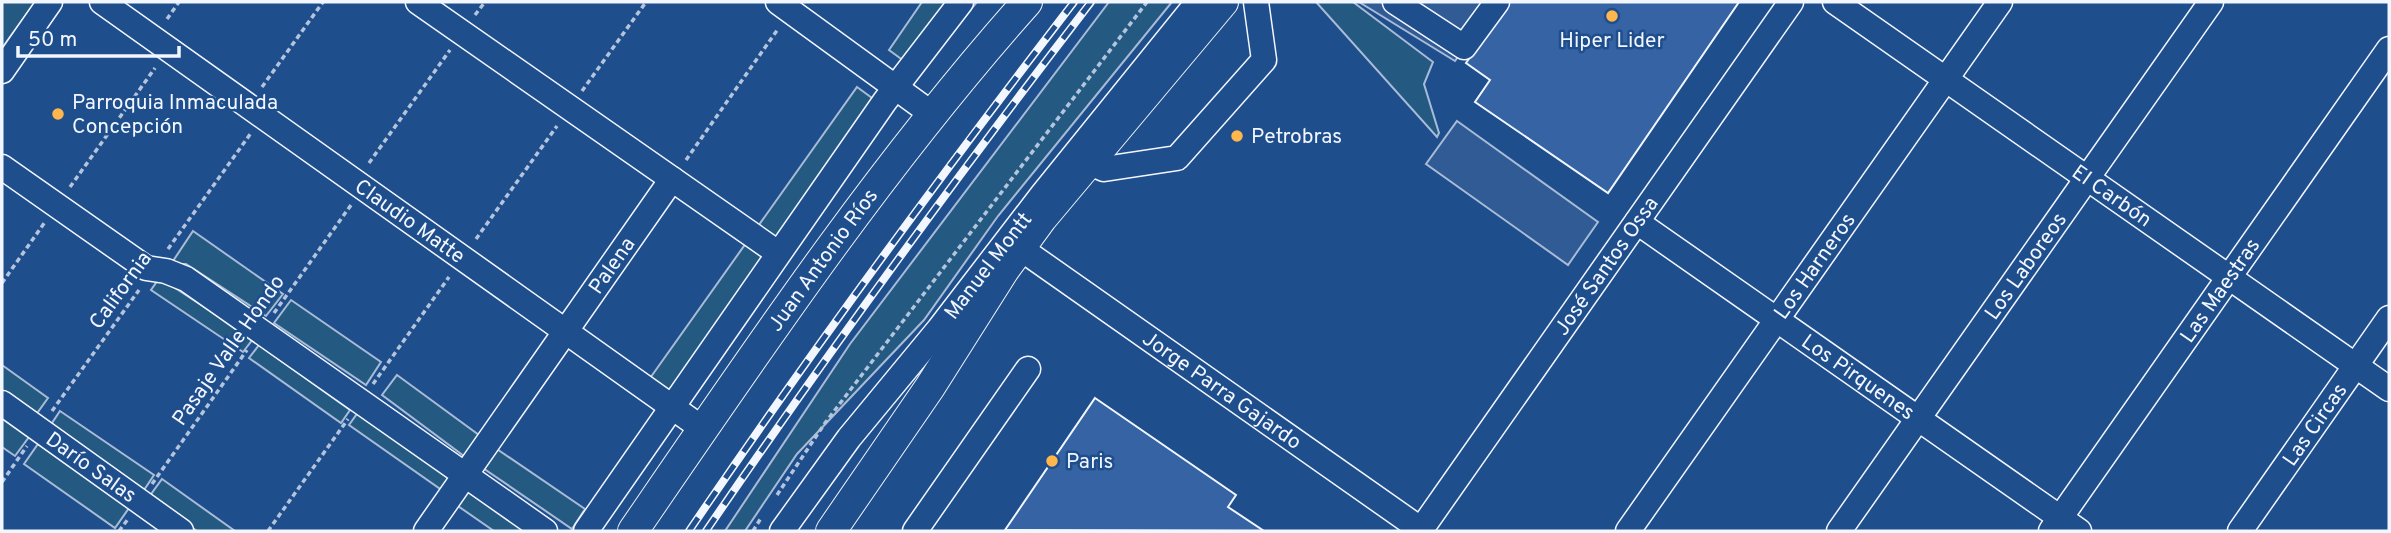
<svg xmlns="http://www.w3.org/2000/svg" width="2391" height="533" font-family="Overpass,sans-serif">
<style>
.green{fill:#245a82;stroke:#a8bbd7;stroke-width:2}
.parking{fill:#305b95;stroke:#a8bbd7;stroke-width:2}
.building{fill:#3563a3;stroke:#f2f6ff;stroke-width:2}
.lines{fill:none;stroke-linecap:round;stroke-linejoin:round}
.minor-casing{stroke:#f2f6ff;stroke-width:27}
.major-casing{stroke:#f2f6ff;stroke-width:32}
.path{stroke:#b3c4dc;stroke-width:3.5;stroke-dasharray:5 3.5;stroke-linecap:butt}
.minor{stroke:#1f4e8c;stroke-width:24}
.major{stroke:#1f4e8c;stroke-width:30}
.rail-casing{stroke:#f2f6ff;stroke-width:8}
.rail{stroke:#1f4e8c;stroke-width:5;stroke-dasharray:16;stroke-linecap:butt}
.poi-dot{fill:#ffb74d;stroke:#1f4e8c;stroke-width:2.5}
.labels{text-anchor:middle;stroke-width:5;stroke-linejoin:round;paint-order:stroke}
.poi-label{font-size:21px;fill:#f2f6ff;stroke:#1f4e8c;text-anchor:start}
.street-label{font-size:21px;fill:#f2f6ff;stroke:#1f4e8c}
</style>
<rect width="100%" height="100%" fill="#1f4e8c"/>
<path class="green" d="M2,2h33l-33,46z
M922,2h55l-58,70 -30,-22z
M1109,2h63l-174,214 -74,104 -127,134 -52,77h-20l125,-187z
M1316,2h37l80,60 -9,22 15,49 -2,4z
M857,87l30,22 -211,295 -28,-23z
M193,231l90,63 -17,22 -80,-52h-15z
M158,280l11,4 84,55 -10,13 -92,-62z
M291,300l90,62 -15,23 -92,-62z
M259,345l91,65 -9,13 -92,-65z
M2,365l46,33 -13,18 -33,-24z
M397,375l86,63 -15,21 -86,-64z
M60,411l94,64 -12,18 -94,-64z
M359,411l97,67 -10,15 -97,-68z
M2,418l27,19 -14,19 -13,-9z
M38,444l91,64 -14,20 -91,-64z
M491,445l94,64 -13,20 -95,-65z
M162,479l73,52h-38l-48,-34z
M466,490l60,41h-32l-39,-27z"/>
<path class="parking" d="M1359,2h138l-42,59z
M1457,121l141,101 -30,43 -142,-101z"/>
<path class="building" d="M1509,2h230l-131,191 -133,-91 15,-22 -24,-17z
M1095,398l141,97 -8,12 36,24 -259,-1z"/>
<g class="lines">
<defs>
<g id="minor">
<path id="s1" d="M102,2l601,427"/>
<path d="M418,2l360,251"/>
<path d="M778,2l154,112"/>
<path d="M1395,2l69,45 33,-45"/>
<path id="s2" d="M1835,2l554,387"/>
<path d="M2,71l48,-69"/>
<path d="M1090,163l14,6 73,-11 87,-98 -8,-58"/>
<path d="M2,167l144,101 20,3 20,8 359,252"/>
<path id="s3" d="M1637,222l442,309"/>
<path id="s4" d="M1020,248l403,283"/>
<path id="s5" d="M2,403l179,128"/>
<path id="s6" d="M426,531l246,-352"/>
<path d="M586,531l299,-430 76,-99"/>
<path id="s7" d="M782,531l67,-93 90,-109 103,-134 156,-193"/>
<path d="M915,531l113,-162"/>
<path id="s8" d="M1420,531l371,-529"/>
<path id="s9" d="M1628,531l372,-529"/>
<path id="s10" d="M1839,531l372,-529"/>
<path id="s11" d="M2051,531l338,-482"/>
<path id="s12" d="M2240,531l149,-213"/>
</g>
<g id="major">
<path id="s13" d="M633,531c124,-181 248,-365 394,-529"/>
<path d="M831,531l99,-144 74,-117 38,-52 181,-216"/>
</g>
</defs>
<use href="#minor" class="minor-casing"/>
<use href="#major" class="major-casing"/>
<path class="path" d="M475,15l10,-13
M167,19l12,-17
M262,87l61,-85
M582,91l64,-89
M686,160l92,-131
M369,163l81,-113
M70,187l85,-119
M476,239l81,-113
M168,249l83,-116
M2,283l43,-61
M274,313l77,-108
M373,384l76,-107
M52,411l87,-121
M2,482l25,-36
M152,484l95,-134
M777,495l48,-72 322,-421
M119,531l9,-12
M268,531l80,-112
M753,531l8,-13"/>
<use href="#minor" class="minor"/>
<use href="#major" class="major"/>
<defs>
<path id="rail" d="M689,531c123,-181 252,-356 385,-529
M706,531c123,-180 252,-356 385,-529"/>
</defs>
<use href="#rail" class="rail-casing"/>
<use href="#rail" class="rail"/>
</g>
<g class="poi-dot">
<circle cx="1612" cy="16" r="7"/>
<circle cx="58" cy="114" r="7"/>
<circle cx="1237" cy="136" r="7"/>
<circle cx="1052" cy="461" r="7"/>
</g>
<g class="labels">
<g class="poi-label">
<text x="1612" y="47" text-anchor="middle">Hiper Lider</text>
<text x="72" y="109">Parroquia Inmaculada<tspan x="72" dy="24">Concepción</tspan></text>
<text x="1251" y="143">Petrobras</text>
<text x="1066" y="468">Paris</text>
</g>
<g class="street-label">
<text dy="7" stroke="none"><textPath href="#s2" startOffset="338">El Carbón</textPath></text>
<text dy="7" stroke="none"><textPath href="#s1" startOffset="378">Claudio Matte</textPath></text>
<text dy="7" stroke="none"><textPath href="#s13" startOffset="331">Juan Antonio Ríos</textPath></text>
<text dy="7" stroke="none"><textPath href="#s7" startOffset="336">Manuel Montt</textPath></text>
<text dy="7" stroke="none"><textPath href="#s8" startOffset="324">José Santos Ossa</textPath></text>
<text dy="7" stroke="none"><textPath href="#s6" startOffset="324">Palena</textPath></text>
<text dy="7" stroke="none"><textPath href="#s9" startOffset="324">Los Harneros</textPath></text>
<text dy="7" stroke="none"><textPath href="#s10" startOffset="324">Los Laboreos</textPath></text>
<text transform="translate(120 290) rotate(-54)" y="7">California</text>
<text dy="7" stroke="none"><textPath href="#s11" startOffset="294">Las Maestras</textPath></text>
<text transform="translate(228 350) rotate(-55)" y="7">Pasaje Valle Hondo</text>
<text dy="7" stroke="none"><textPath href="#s3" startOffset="270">Los Pirquenes</textPath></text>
<text dy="7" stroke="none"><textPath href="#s4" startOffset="247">Jorge Parra Gajardo</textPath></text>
<text dy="7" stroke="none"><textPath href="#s12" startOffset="130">Las Circas</textPath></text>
<text dy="7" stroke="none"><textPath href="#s5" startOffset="110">Darío Salas</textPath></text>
</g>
</g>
<rect width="2391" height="533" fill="none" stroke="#f2f6ff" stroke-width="7"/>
<path d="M18 46v10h161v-10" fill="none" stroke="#f2f6ff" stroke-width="3.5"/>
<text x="28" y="46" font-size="21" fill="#f2f6ff" stroke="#1f4e8c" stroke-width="5" paint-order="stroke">50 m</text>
</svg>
